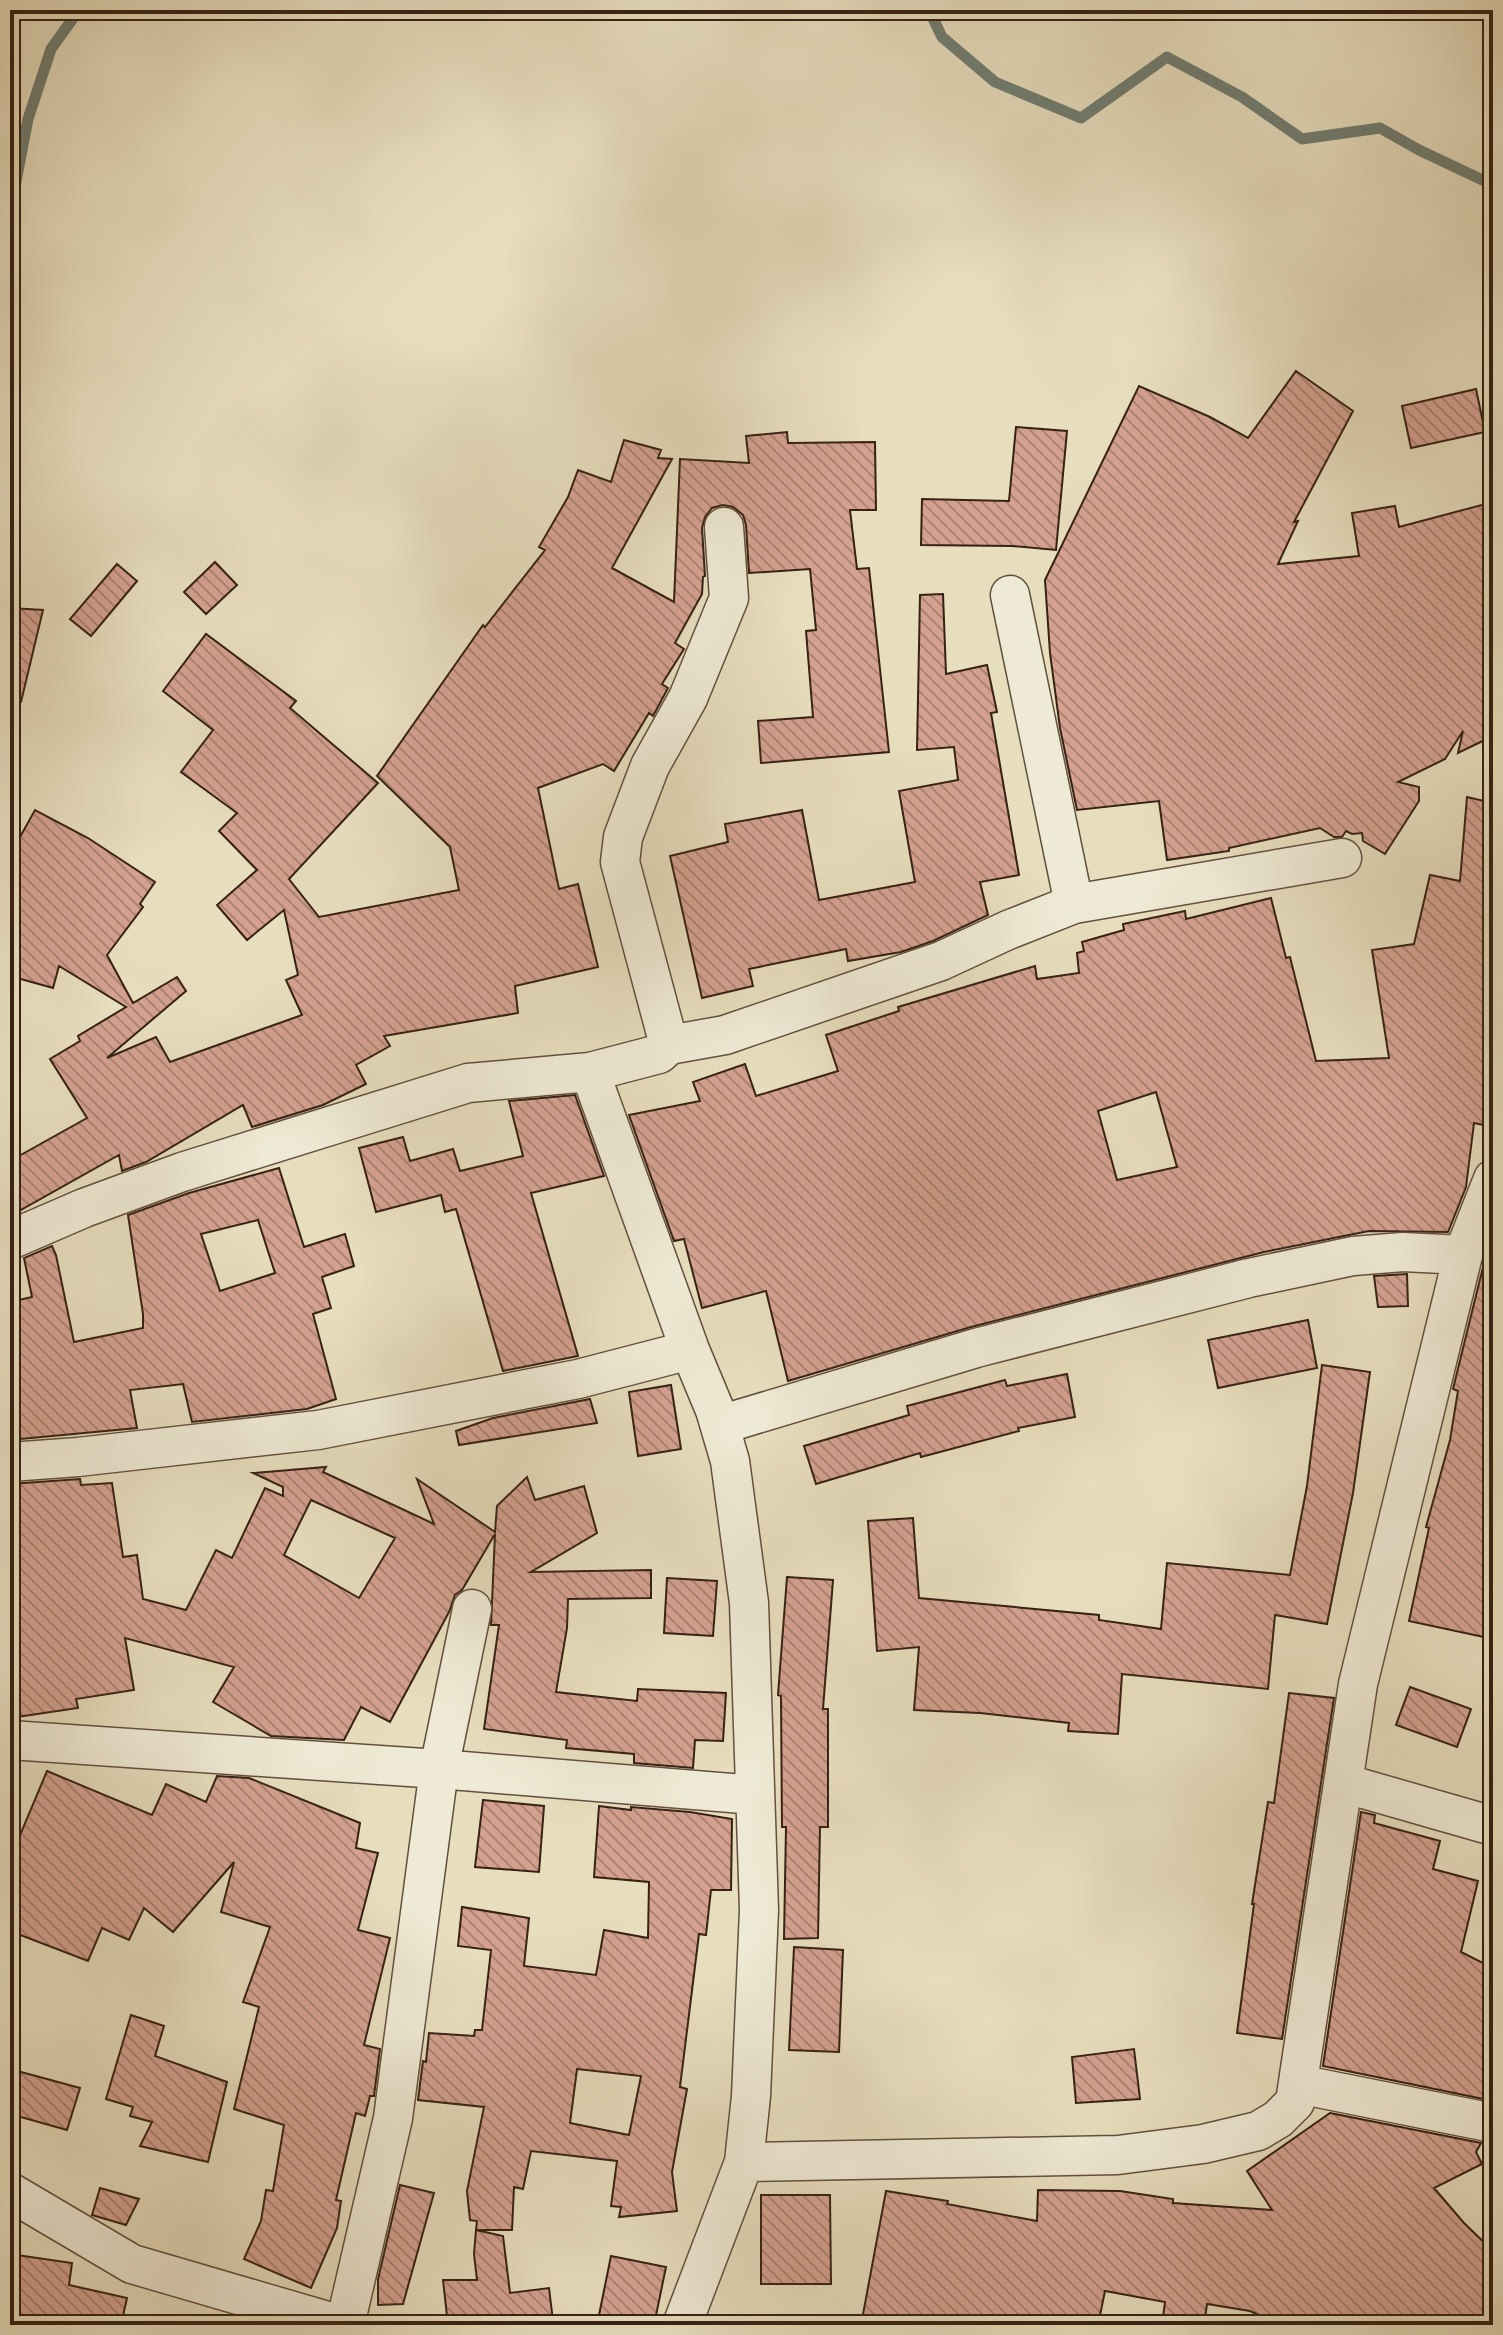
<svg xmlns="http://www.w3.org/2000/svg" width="1503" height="2335" font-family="'Libre Bodoni',serif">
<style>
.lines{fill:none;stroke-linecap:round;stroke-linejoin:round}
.stream{stroke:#707e73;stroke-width:11}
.building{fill:url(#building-back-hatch);stroke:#362113;stroke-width:2;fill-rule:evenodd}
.minor-casing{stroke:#62503e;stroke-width:41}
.minor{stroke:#efead5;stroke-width:38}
</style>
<defs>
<pattern id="building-back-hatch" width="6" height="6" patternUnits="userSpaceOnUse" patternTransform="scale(2)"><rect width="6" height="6" fill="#d4a190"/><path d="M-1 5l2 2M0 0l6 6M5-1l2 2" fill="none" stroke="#ad8374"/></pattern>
</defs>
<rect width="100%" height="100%" fill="#e7debe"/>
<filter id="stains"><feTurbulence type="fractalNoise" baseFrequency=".0025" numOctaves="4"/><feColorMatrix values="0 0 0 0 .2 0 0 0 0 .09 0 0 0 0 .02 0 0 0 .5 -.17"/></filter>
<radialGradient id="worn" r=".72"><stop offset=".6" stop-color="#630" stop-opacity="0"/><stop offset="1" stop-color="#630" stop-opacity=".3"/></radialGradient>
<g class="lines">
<path class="stream" d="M929,10l13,27 53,45 86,36 86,-61 75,40 60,42 78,-11 39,22 74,35
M10,213l18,-94 23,-70 28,-39"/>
</g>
<path class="building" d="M1296,371l57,40 -59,111 4,-1 -20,43 81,-8 -7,-43 43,-7 4,21 94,-25v234l-35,17 5,-22 -18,28 -47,23 21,5v14l-34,53 -22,-13 -1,-8 -10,1 -6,-3 -4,6h-8l-14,-9 -91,20v3l-62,9 -8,-59 -82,9 -17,-82 -10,-75 -5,-73 94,-194 71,31 38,21z
M1476,389l9,43 -74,16 -9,-42z
M1016,427l51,4 -11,119 -44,-4 -91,-1 1,-46 87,2z
M787,432l1,11 87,-1 1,68h-26l7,59 12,-1 20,184 -128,11 -3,-42 55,-4 -7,-86 10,-1 -6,-61 -61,4 -3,-48 -3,-10 -10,-8 -10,-2 -11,3 -7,9 -3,11 3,48 -2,1 -1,17 -27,49 9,6 -22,35 6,4 -15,28 -4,-3 -35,58 -11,-7 -65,24 21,101 19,-5 20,83 -83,19 3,27 -134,23 6,10 -34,19 10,19 -43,21 -71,22 -9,-22 -97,57 -24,9 -3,-16 -109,61v-55l77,-43 -37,-59 30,-18 -2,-5 48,-29 -67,-41 -6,22 -43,-12v-121l25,-45 53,28 67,44 -15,22 3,3 -36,48 26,48 44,-26 9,14 -79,67 49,-21 14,25 132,-47 -16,-35 12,-5 -14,-65 -37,30 -30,-35 40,-35 -38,-39 18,-18 -56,-41 32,-42 -50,-39 43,-57 90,67 -6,7 88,75 -89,96 30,38 140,-27 -9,-43 -73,-71 106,-151 2,2 60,-77 -6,-3 29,-50 10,-27 33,12 13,-42 37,10 -3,8 14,1 -60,109 62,34 6,-143 69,4 -3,-27z
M215,562l22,23 -31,29 -22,-22z
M117,564l20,17 -46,55 -21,-17z
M943,594l3,80 41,-9 10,47 -6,1 28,162 -39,7 8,33 -55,26 -32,11 -53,9 -2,-12 -97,20 4,17 -51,12 -32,-142 58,-14 -3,-18 77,-14 17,90 96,-18 -16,-91 59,-11 -4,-33 -37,3 3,-155z
M10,608l33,2 -22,92 -11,-1z
M1467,797l26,6v324l-19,-4 -8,64 -18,45 -79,-1 -105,21 -293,75 -183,54 -22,-90 -64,17 -18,-69 -10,2 -45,-126 71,-14 -7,-19 52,-18 11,32 82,-25 -12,-36 73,-24 -1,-4 137,-41 2,13 42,-6 -2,-20 7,-2 -2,-9 42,-12 -1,-6 62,-13 1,8 85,-21 15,60 4,-1 26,104 73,-3 -17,-108 42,-6 16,-69 30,6zM1156,1092l21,75 -60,13 -19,-69z
M575,1095l29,81 -73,17 47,163 -75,15 -47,-162 -11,3 -4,-17 -65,17 -17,-64 44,-11 7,24 43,-12 7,22 63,-15 -14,-55z
M279,1168l25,79 41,-13 9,32 -32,11 9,31 -18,6 23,85 -29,10 -115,13 -9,-38 -53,6 7,38 -127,12v-138l22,-5 -8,-39 28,-12 4,9 18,87 69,-14v-14l-15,-99 61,-22zM258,1220l17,53 -55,18 -19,-57z
M1485,1259l8,1v379l-84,-18 20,-93 -3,-1 24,-87 8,-49 -5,-2z
M1407,1274l1,32 -30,1 -4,-31z
M1308,1320l9,48 -99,20 -10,-48z
M1322,1365l48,7 -17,121 -26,131 -52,-9 -7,74 -146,-15 -4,60 -50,-3 1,-8 -89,-10 -66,-3 5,-63 -42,4 -9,-130 45,-3 6,80 180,17v5l62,9 6,-66 123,12 17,-89z
M1067,1374l8,43 -57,11 1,3 -98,26 -1,-4 -104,31 -12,-38 105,-31 -2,-9 98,-26 2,6z
M671,1385l10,64 -43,7 -9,-64z
M590,1399l7,24 -138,22 -3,-14 37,-13z
M326,1467l-3,5 111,52 -17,-45 78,53 2,-26 30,-29 8,23 49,-14 13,47 -66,39 120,-2v28l-83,1 -1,29 -11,64 81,9 1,-12 88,4 -3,48 -28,-1 -2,28 -59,-5v-9l-68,-6 1,-8 -83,-11 15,-104h-8l4,-91 -33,56 -7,5 -6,17 -59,110 -29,-15 -17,33 -73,-4 -58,-34 21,-35 -109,-29 9,52 -58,9 2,9 -68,10v-234l70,-5 1,6 31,-2 11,74 14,-2 6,44 43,11 30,-60 16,8 33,-70 18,8v-9l-30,-14zM311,1500l84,38 -36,60 -75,-43z
M787,1577l46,3 -10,129h5v118h-8l-2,111 -34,1 2,-112h-4l-1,-131 -3,-1z
M667,1578l50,3 -4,55 -49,-3z
M1410,1687l61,22 -14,38 -61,-22z
M1289,1693l45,5 -52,341 -45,-6 17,-129h-2l16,-102 6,1z
M47,1771l105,44 14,-31 40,18 11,-26 32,2 111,45 -4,25 22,5 -20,77 32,8 -26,107 16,4 -6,47h-4l-5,20 -9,-3 -20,87 5,1 -4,27 -26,60 -67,-29 17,-38 5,-31 7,1 11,-66 -50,-16 25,-102 -16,-5 27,-75 -49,-15 13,-50 -61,70 -29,-24 -15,32 -27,-12 -14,33 -78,-30v-72z
M483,1800l61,6 -5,66 -64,-5z
M599,1806l32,4v-3l59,5 42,7 -1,71h-20l-5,45 -7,-1 -19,153 7,2 -15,83 5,39 -58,6 2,-10 -10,-1 6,-45 -86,-10 -8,38 -9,-2 -2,43h-36l1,-9 -7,-1 -3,-29 17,-84 -66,-7 5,-39 3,1 3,-29 45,3 1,-6h7l9,-80 -33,-4 4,-39 67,11 -5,48 72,9 8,-45 44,8 1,-56 -55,-5zM577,2069l64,7 -12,59 -59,-12z
M1361,1812l14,3 -1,8 66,18 -7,28 45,12 -17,71 32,16v133l-170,-35z
M794,1947l49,3 -4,102 -50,-2z
M131,2015l33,11 -9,30 72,26 -19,80 -68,-16 12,-24 -22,-6 3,-9 -27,-8z
M1134,2049l6,50 -64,4 -4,-46z
M10,2069l70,19 -13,42 -57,-16z
M1330,2113l151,30 -5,9 6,12 -48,24 30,35 29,28v74h-212l-31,-14 -43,-7 -3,21h-42l3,-23 -60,-11 -7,34h-237l25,-134 62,10 -1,3 90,17 1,-31 82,1 53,8v4l99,7 -25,-39z
M400,2185l34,8 -31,111 -25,1v-26z
M100,2188l39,11 -13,26 -34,-10z
M761,2195h69l1,89h-70z
M476,2230l27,6 7,57 39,-5 4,33 -39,4h-66l-5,-45h34l-3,-26z
M10,2254l62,9 -3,22 58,13 -6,27h-111z
M611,2256l55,11 -12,58h-57z"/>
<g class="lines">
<defs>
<path id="minor" d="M1010,595l64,309
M669,1045l-49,-183 3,-25 27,-71 38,-68 41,-100 -5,-71
M590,1072l100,278 25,60 15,51 19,142 10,307 -8,186 -7,66 -62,163
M10,1240l74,-32 98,-36 286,-89 122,-11 69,-18 10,-9 56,-10 216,-74 67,-31 66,-26 268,-46
M720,1425l256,-77 273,-70 104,-22 50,-4 60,3
M10,1462l68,-5 240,-27 260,-51 112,-29
M10,1740l429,29 316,26
M1343,1783l150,43
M1298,2084l195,39
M744,2162l374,-7 85,-11 55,-13 20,-12 17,-17 63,-418 105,-429 30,-76
M10,2192l122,72 209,61
M345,2325l48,-207 46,-349 33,-160"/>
</defs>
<use href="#minor" class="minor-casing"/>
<use href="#minor" class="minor"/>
</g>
<rect width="1503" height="2335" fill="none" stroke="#e7debe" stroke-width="40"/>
<rect x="12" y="12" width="1479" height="2311" fill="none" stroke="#362113" stroke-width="4"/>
<rect x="20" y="20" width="1463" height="2295" fill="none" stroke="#362113" stroke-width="2"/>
<rect width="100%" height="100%" filter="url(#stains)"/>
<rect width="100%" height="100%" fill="url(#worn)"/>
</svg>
